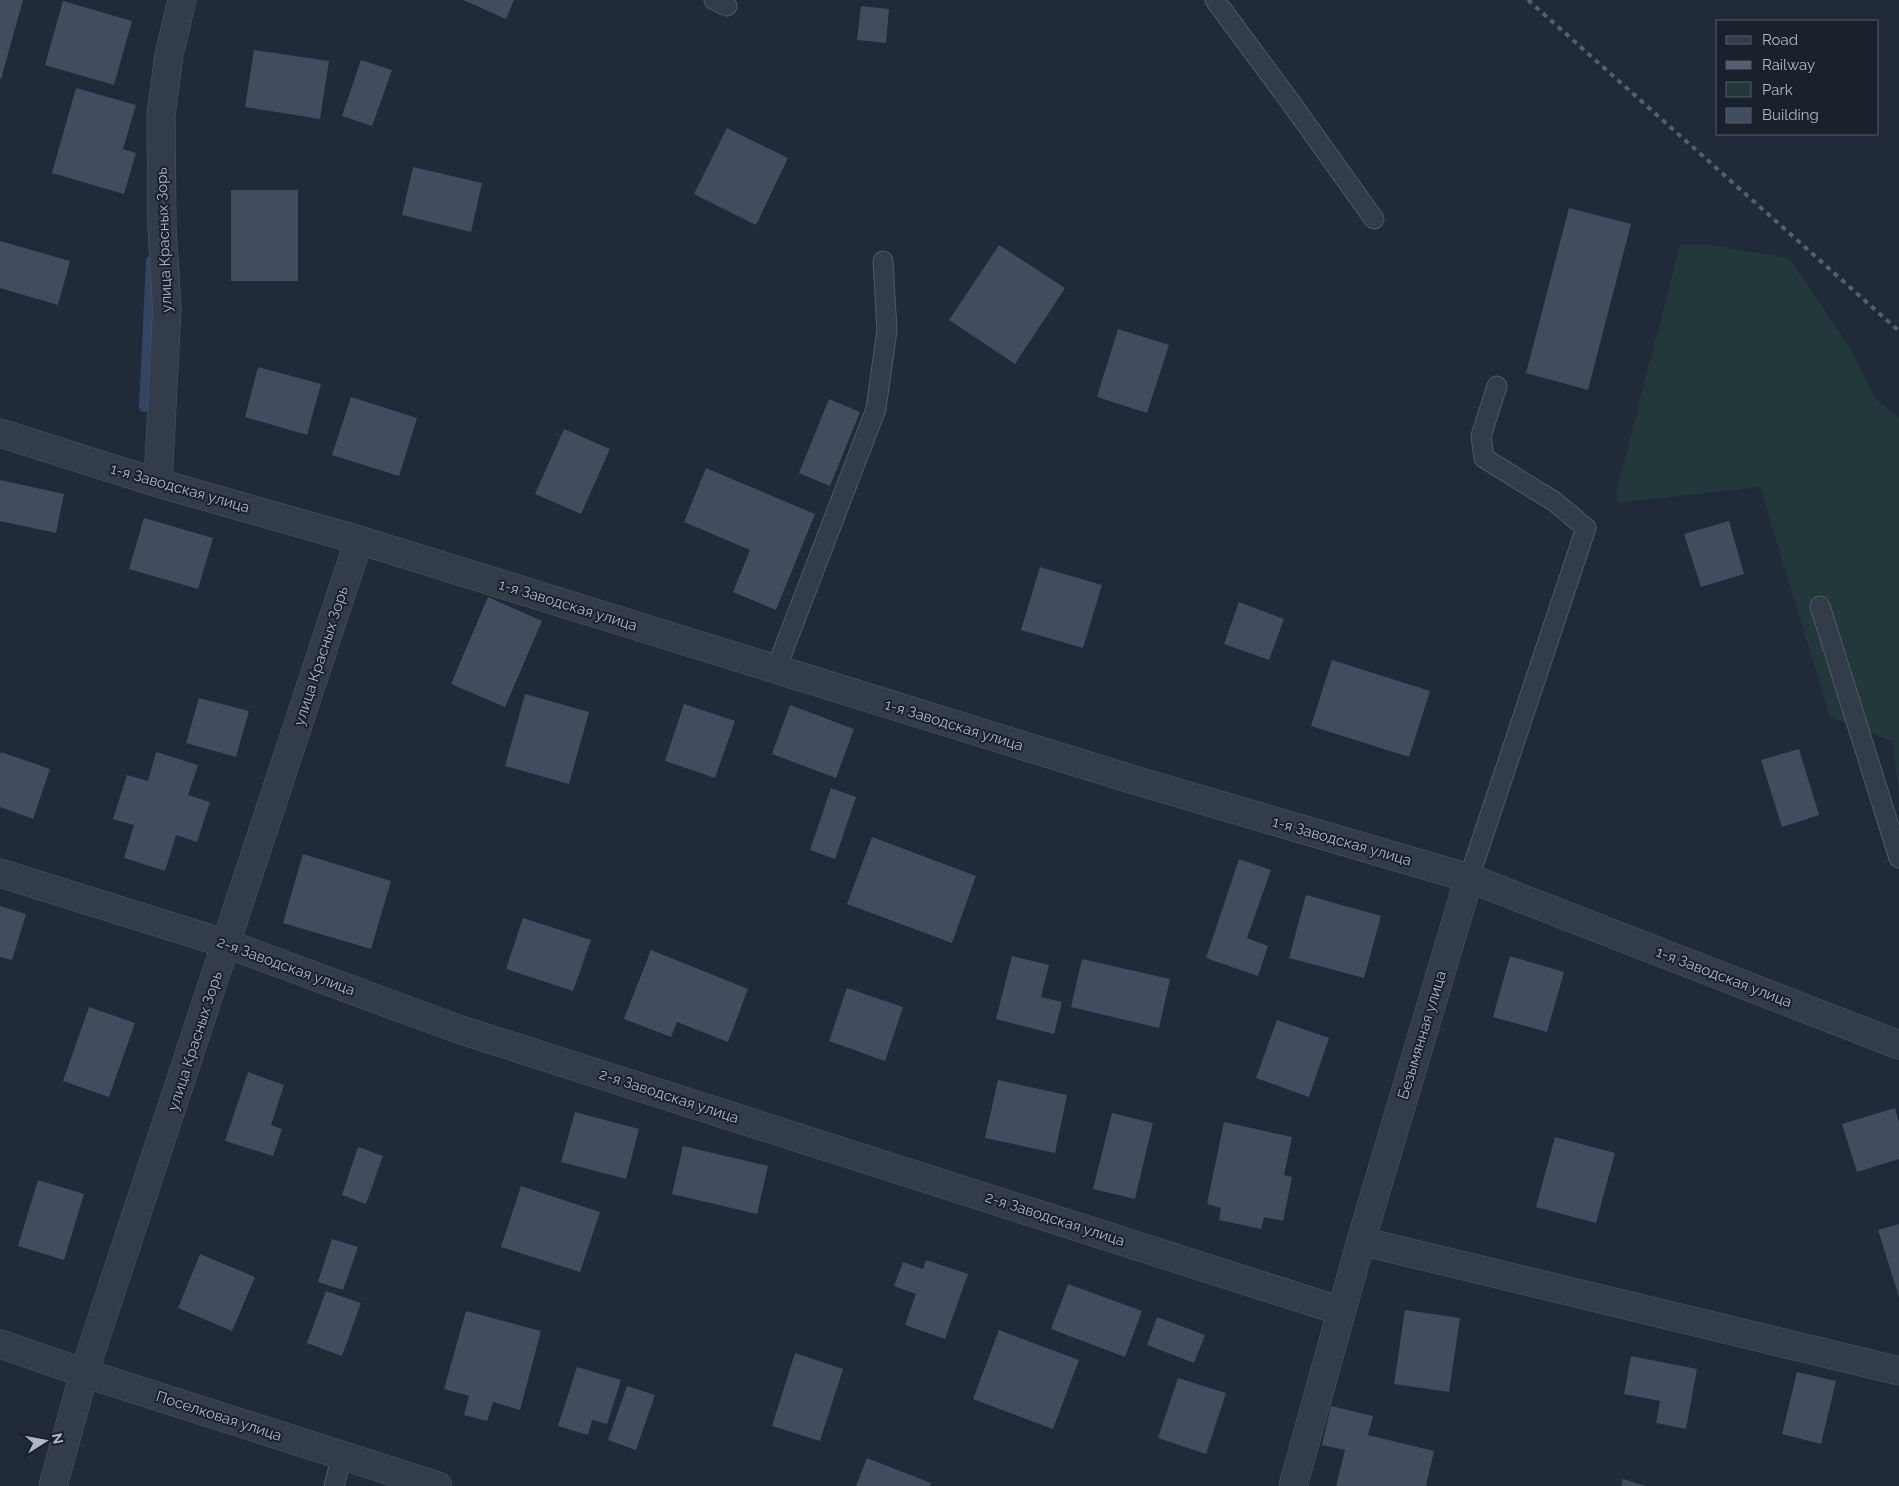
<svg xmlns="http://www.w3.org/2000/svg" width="1899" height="1486" font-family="Raleway,sans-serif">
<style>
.green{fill:#23383b}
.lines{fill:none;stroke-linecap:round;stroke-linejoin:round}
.stream{stroke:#324561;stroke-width:10}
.building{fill:#414c5e}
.service-casing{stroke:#515967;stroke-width:21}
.minor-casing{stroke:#515967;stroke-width:29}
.service{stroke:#333c49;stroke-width:19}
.minor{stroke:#333c49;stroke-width:28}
.rail{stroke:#555f70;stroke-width:4;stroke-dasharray:5 5;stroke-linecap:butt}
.labels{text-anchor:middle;stroke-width:4;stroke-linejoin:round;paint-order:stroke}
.street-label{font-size:15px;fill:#aeb6c6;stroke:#19212d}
</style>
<rect width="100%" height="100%" fill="#202a38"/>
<path class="green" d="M1680,245h31l78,13 60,88 26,52 24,20v377l-7,-54 -62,-24 -70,-230 -143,16v-14z"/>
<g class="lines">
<path class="stream" d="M144,407l7,-146"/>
</g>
<path class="building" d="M0,0h23l-22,79h-1z
M463,0h51l-8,19z
M63,1l69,20 -18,64 -69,-20z
M861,6l28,3 -3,34 -29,-3z
M254,50l75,11 -9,58 -75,-12z
M361,60l31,10 -20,56 -30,-10z
M76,88l60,17 -13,44 13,4 -12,41 -72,-21z
M727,128l61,30 -32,67 -62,-31z
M413,167l69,16 -11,49 -69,-17z
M231,190h67v91h-67z
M1569,208l62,16 -43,166 -62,-17z
M0,241l70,20 -12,44 -58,-17z
M999,245l66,43 -50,76 -66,-44z
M1118,329l51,16 -22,68 -50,-16z
M258,367l63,17 -14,51 -62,-18z
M351,397l66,21 -18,58 -67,-21z
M829,399l31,13 -30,74 -31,-13z
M564,429l46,20 -29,65 -46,-20z
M706,468l109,46 -39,96 -43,-18 17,-42 -66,-28z
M0,480l64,14 -8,39 -56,-12z
M144,518l69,20 -15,51 -69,-20z
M1729,521l15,53 -43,13 -17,-53z
M1040,567l62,18 -19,63 -62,-18z
M488,597l54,24 -37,86 -54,-23z
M1239,602l45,17 -15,41 -45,-16z
M1332,660l98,31 -21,66 -98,-31z
M525,694l64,18 -20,72 -64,-18z
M199,698l50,13 -13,46 -50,-14z
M684,704l51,17 -20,57 -50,-17z
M790,705l64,24 -18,49 -64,-24z
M1799,749l20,66 -37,12 -21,-67z
M1,752l49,17 -17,50 -33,-12v-51z
M156,752l42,13 -10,30 22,7 -13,40 -21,-7 -11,36 -41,-13 10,-33 -21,-6 14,-44 21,6z
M831,788l25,9 -21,62 -25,-9z
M872,837l104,39 -24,67 -105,-39z
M303,854l88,27 -20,68 -88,-26z
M1239,859l32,11 -24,68 21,8 -10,30 -52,-18z
M1306,895l75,21 -17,62 -75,-20z
M0,906l26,8 -14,46 -12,-3z
M523,918l68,22 -18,51 -67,-22z
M651,950l97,39 -20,53 -51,-20 -6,15 -47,-18z
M1012,956l37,9 -8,32 21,5 -8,32 -58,-15z
M1510,956l54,16 -17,60 -54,-15z
M1082,959l88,20 -11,49 -88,-21z
M847,988l56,19 -18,54 -56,-20z
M89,1007l46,16 -26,74 -46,-16z
M1277,1020l52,18 -20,59 -53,-19z
M248,1072l36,13 -13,40 11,4 -9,27 -48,-15z
M998,1080l69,15 -12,58 -70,-15z
M1895,1108l4,15v36l-42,13 -15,-48z
M575,1112l64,17 -13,50 -65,-17z
M1112,1113l41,10 -18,76 -42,-10z
M1224,1122l68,15 -8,38 8,2 -9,44 -19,-4 -3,12 -42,-9 2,-12 -14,-4z
M1555,1137l60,16 -19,70 -60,-16z
M683,1146l85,20 -11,48 -85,-20z
M358,1147l25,9 -17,48 -24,-9z
M38,1180l46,14 -20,66 -46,-14z
M521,1186l79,26 -20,60 -79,-25z
M1899,1224v73l-21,-67z
M332,1239l26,8 -15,43 -25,-8z
M200,1254l55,23 -23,54 -54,-23z
M926,1260l42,14 -23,65 -40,-14 11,-31 -22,-8 9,-24 20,7z
M1068,1284l74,27 -17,46 -74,-28z
M326,1291l35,12 -19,53 -35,-13z
M1405,1310l55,8 -11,74 -55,-8z
M466,1311l75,20 -21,79 -27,-8 -6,19 -23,-6 5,-19 -25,-7z
M1157,1317l48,18 -11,28 -47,-18z
M999,1330l80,30 -26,69 -80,-30z
M795,1353l48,16 -23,72 -48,-15z
M1631,1356l66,13 -11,60 -30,-6 4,-22 -36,-7z
M577,1367l44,13 -14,44 -15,-4 -4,15 -30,-9z
M1797,1372l39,9 -15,63 -39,-10z
M1178,1378l48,15 -20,61 -48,-16z
M627,1386l28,9 -19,55 -28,-10z
M1331,1406l42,10 -5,19 66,16 -8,35h-90l9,-36 -23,-5z
M867,1458l64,25 -1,3h-74z
M1623,1479l23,7h-25z"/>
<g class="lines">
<defs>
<path id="service" d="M714,0l13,6
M1215,0l74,100 85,119
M1820,606l79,252
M776,669l100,-260 11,-79 -4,-69
M1469,878l117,-350 -31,-26 -71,-44 -3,-22 16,-50
M334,1486l8,-31"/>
<path id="minor" d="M0,433l158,50 201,57 775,240 335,98 430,167
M158,483l9,-175 -5,-80 -1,-113 8,-60 13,-55
M0,873l227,71 234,86 880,281
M1361,1241l538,130
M0,1344l84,29 354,113
M53,1486l31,-113 275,-833
M1293,1486l68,-245 108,-363"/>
</defs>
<use href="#service" class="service-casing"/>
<use href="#minor" class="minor-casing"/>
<use href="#service" class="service"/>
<use href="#minor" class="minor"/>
<path class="rail" d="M1528,0l371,331"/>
</g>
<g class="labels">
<g class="street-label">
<text transform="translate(164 240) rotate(-92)" y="5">улица Красных Зорь</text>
<text transform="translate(180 488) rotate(16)" y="5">1-я Заводская улица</text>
<text transform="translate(568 605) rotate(17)" y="5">1-я Заводская улица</text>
<text transform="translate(321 656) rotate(-72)" y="5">улица Красных Зорь</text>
<text transform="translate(954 725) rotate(17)" y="5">1-я Заводская улица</text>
<text transform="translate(1342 841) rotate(16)" y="5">1-я Заводская улица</text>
<text transform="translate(286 966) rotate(20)" y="5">2-я Заводская улица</text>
<text transform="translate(1724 977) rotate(21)" y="5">1-я Заводская улица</text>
<text transform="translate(1422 1035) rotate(-73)" y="5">Безымянная улица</text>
<text transform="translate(195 1041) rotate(-72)" y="5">улица Красных Зорь</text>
<text transform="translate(669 1096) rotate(18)" y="5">2-я Заводская улица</text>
<text transform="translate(1055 1219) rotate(18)" y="5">2-я Заводская улица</text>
<text transform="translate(219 1416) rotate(18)" y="5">Поселковая улица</text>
</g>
</g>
<rect x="1716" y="20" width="162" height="115" fill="#19212d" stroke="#555d6a"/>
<rect x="1726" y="36" width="25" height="8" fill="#333c49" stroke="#555d6a"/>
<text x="1762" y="45" font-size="15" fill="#aeb6c6">Road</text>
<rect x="1726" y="61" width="25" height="8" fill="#555f70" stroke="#555d6a"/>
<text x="1762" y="70" font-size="15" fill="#aeb6c6">Railway</text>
<rect x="1726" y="82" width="25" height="15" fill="#23383b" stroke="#555d6a"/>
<text x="1762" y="95" font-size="15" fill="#aeb6c6">Park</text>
<rect x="1726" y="108" width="25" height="15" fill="#414c5e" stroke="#555d6a"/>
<text x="1762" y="120" font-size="15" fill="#aeb6c6">Building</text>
<g transform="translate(45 1441) rotate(79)" stroke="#19212d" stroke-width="4" paint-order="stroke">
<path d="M0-4L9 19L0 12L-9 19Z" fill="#aeb6c6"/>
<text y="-8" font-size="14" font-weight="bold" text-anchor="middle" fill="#aeb6c6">N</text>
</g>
</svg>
